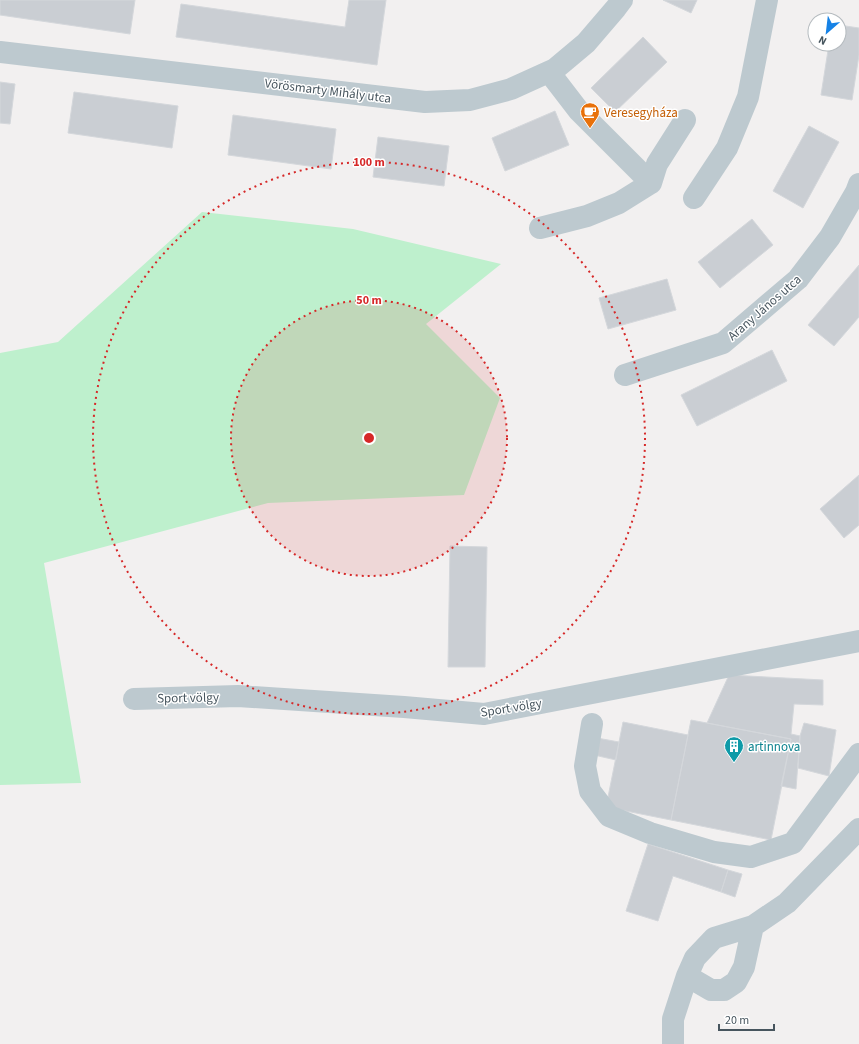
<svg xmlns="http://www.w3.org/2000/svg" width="859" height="1044" font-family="'Source Sans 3',sans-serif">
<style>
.green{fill:#bef0cd}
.building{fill:#caced3;stroke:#d4d7db}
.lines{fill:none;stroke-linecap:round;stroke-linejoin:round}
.minor{stroke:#bdc9cf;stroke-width:22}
.ring{fill:none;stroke:#d62828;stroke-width:2;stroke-dasharray:2 4}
.labels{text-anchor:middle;stroke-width:3;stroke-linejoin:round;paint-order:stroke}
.street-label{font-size:13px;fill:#47555e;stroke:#fff}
.food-label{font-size:13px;fill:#c56008;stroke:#fff;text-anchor:start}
.culture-label{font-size:13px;fill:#0d838f;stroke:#fff;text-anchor:start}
.centre{fill:#d62828;stroke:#fff;stroke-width:2}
.ring-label{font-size:12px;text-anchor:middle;font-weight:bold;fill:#d62828;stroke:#fff;stroke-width:3;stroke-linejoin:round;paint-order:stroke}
</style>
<rect width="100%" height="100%" fill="#f2f0f0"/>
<path class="green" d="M202,212l151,17 148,35 -75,60 74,74 -36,97 -196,8 -224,60 37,220 -81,2v-432l58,-11z"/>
<path class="building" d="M0,0h135l-5,34 -130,-19z
M349,0h37l-9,65 -201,-28 5,-33 164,23z
M663,0h34l-6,13z
M839,25l20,3v27l-7,45 -31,-5 8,-51h10z
M643,37l24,25 -52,50 -24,-24z
M0,82l15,2 -5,40 -10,-1z
M74,92l104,14 -6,42 -104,-15z
M555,111l14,34 -64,26 -13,-33z
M233,115l103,14 -5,40 -103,-14z
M809,126l30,16 -36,66 -30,-17z
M378,137l71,9 -5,40 -71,-9z
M752,219l21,26 -53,43 -22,-26z
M859,265v52l-25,29 -26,-21z
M667,279l9,31 -68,19 -9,-31z
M772,350l15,31 -90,45 -16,-31z
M859,475v50l-15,13 -24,-29z
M450,546l37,1 -2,120h-37z
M729,675l94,5v25l-29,-1 -3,30 9,2 -4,53 -15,-3 10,-47 -84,-16z
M691,720l100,19 -20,101 -100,-20z
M623,722l65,13 -17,85 -65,-13z
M804,723l32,7 -7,46 -31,-8 2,-32z
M597,738l22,4 -3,18 -22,-5z
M648,844l80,26 -7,22 -48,-16 -15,45 -32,-10z
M728,870l14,4 -7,23 -14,-5z"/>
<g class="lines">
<path class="minor" d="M0,52l425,50 45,-2 41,-11 44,-20 31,-26 30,-35 6,-8
M549,72l30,39 72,72
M694,198l33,-50 21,-51 19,-97
M540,228l47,-12 32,-13 32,-20 6,-19 28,-44
M625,375l98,-32 75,-64 32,-42 26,-45 3,-8
M134,699l104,-3 166,11 80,7 375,-73
M592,724l-7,42 5,25 19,25 41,17 64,19 37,5 42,-14 66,-89
M687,976l24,14h13l12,-8 8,-15 9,-41
M673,1044v-25l14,-43 8,-18 19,-20 39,-12 34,-23 72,-74"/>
</g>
<circle cx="369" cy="438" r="138" fill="#d62828" fill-opacity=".12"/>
<g class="ring">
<circle cx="369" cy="438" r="138"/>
<circle cx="369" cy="438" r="276"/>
</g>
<defs>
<symbol id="cafe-pin" viewBox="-11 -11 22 30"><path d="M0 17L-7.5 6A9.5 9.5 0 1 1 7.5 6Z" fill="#e8710a" stroke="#fff"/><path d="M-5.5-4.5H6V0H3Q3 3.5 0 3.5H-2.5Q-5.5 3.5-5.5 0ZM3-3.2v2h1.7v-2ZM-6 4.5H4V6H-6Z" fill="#fff"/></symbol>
<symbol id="building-pin" viewBox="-11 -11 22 30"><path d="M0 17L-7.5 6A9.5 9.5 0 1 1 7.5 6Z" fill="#0f9aa8" stroke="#fff"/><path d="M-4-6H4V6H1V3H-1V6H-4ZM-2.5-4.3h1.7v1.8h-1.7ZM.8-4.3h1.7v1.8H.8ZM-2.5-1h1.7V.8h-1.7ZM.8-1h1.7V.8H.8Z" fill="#fff"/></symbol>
</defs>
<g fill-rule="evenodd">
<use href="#cafe-pin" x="579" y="101" width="22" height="30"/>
<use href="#building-pin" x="723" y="735" width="22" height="30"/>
</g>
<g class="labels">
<g class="street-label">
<text transform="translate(328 90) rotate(7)" y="5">Vörösmarty Mihály utca</text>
<text transform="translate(764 307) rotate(-41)" y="5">Arany János utca</text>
<text transform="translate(188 697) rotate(-1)" y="5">Sport völgy</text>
<text transform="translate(511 707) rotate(-9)" y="5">Sport völgy</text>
</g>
<g class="food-label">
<text x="604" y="117">Veresegyháza</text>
</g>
<g class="culture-label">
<text x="748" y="751">artinnova</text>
</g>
</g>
<circle cx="369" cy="438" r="6" class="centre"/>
<g class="ring-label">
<text x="369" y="166">100 m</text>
<text x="369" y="304">50 m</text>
</g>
<g transform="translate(827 32) rotate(208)"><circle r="19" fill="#ffffff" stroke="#b5bbbf"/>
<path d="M0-3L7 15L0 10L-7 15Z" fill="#1682e6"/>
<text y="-6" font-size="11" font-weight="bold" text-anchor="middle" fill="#47555e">N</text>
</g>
<path d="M719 1024v6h55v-6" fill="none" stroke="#47555e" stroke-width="2"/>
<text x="725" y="1024" font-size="12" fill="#47555e" stroke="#ffffff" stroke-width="3" paint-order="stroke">20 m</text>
</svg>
